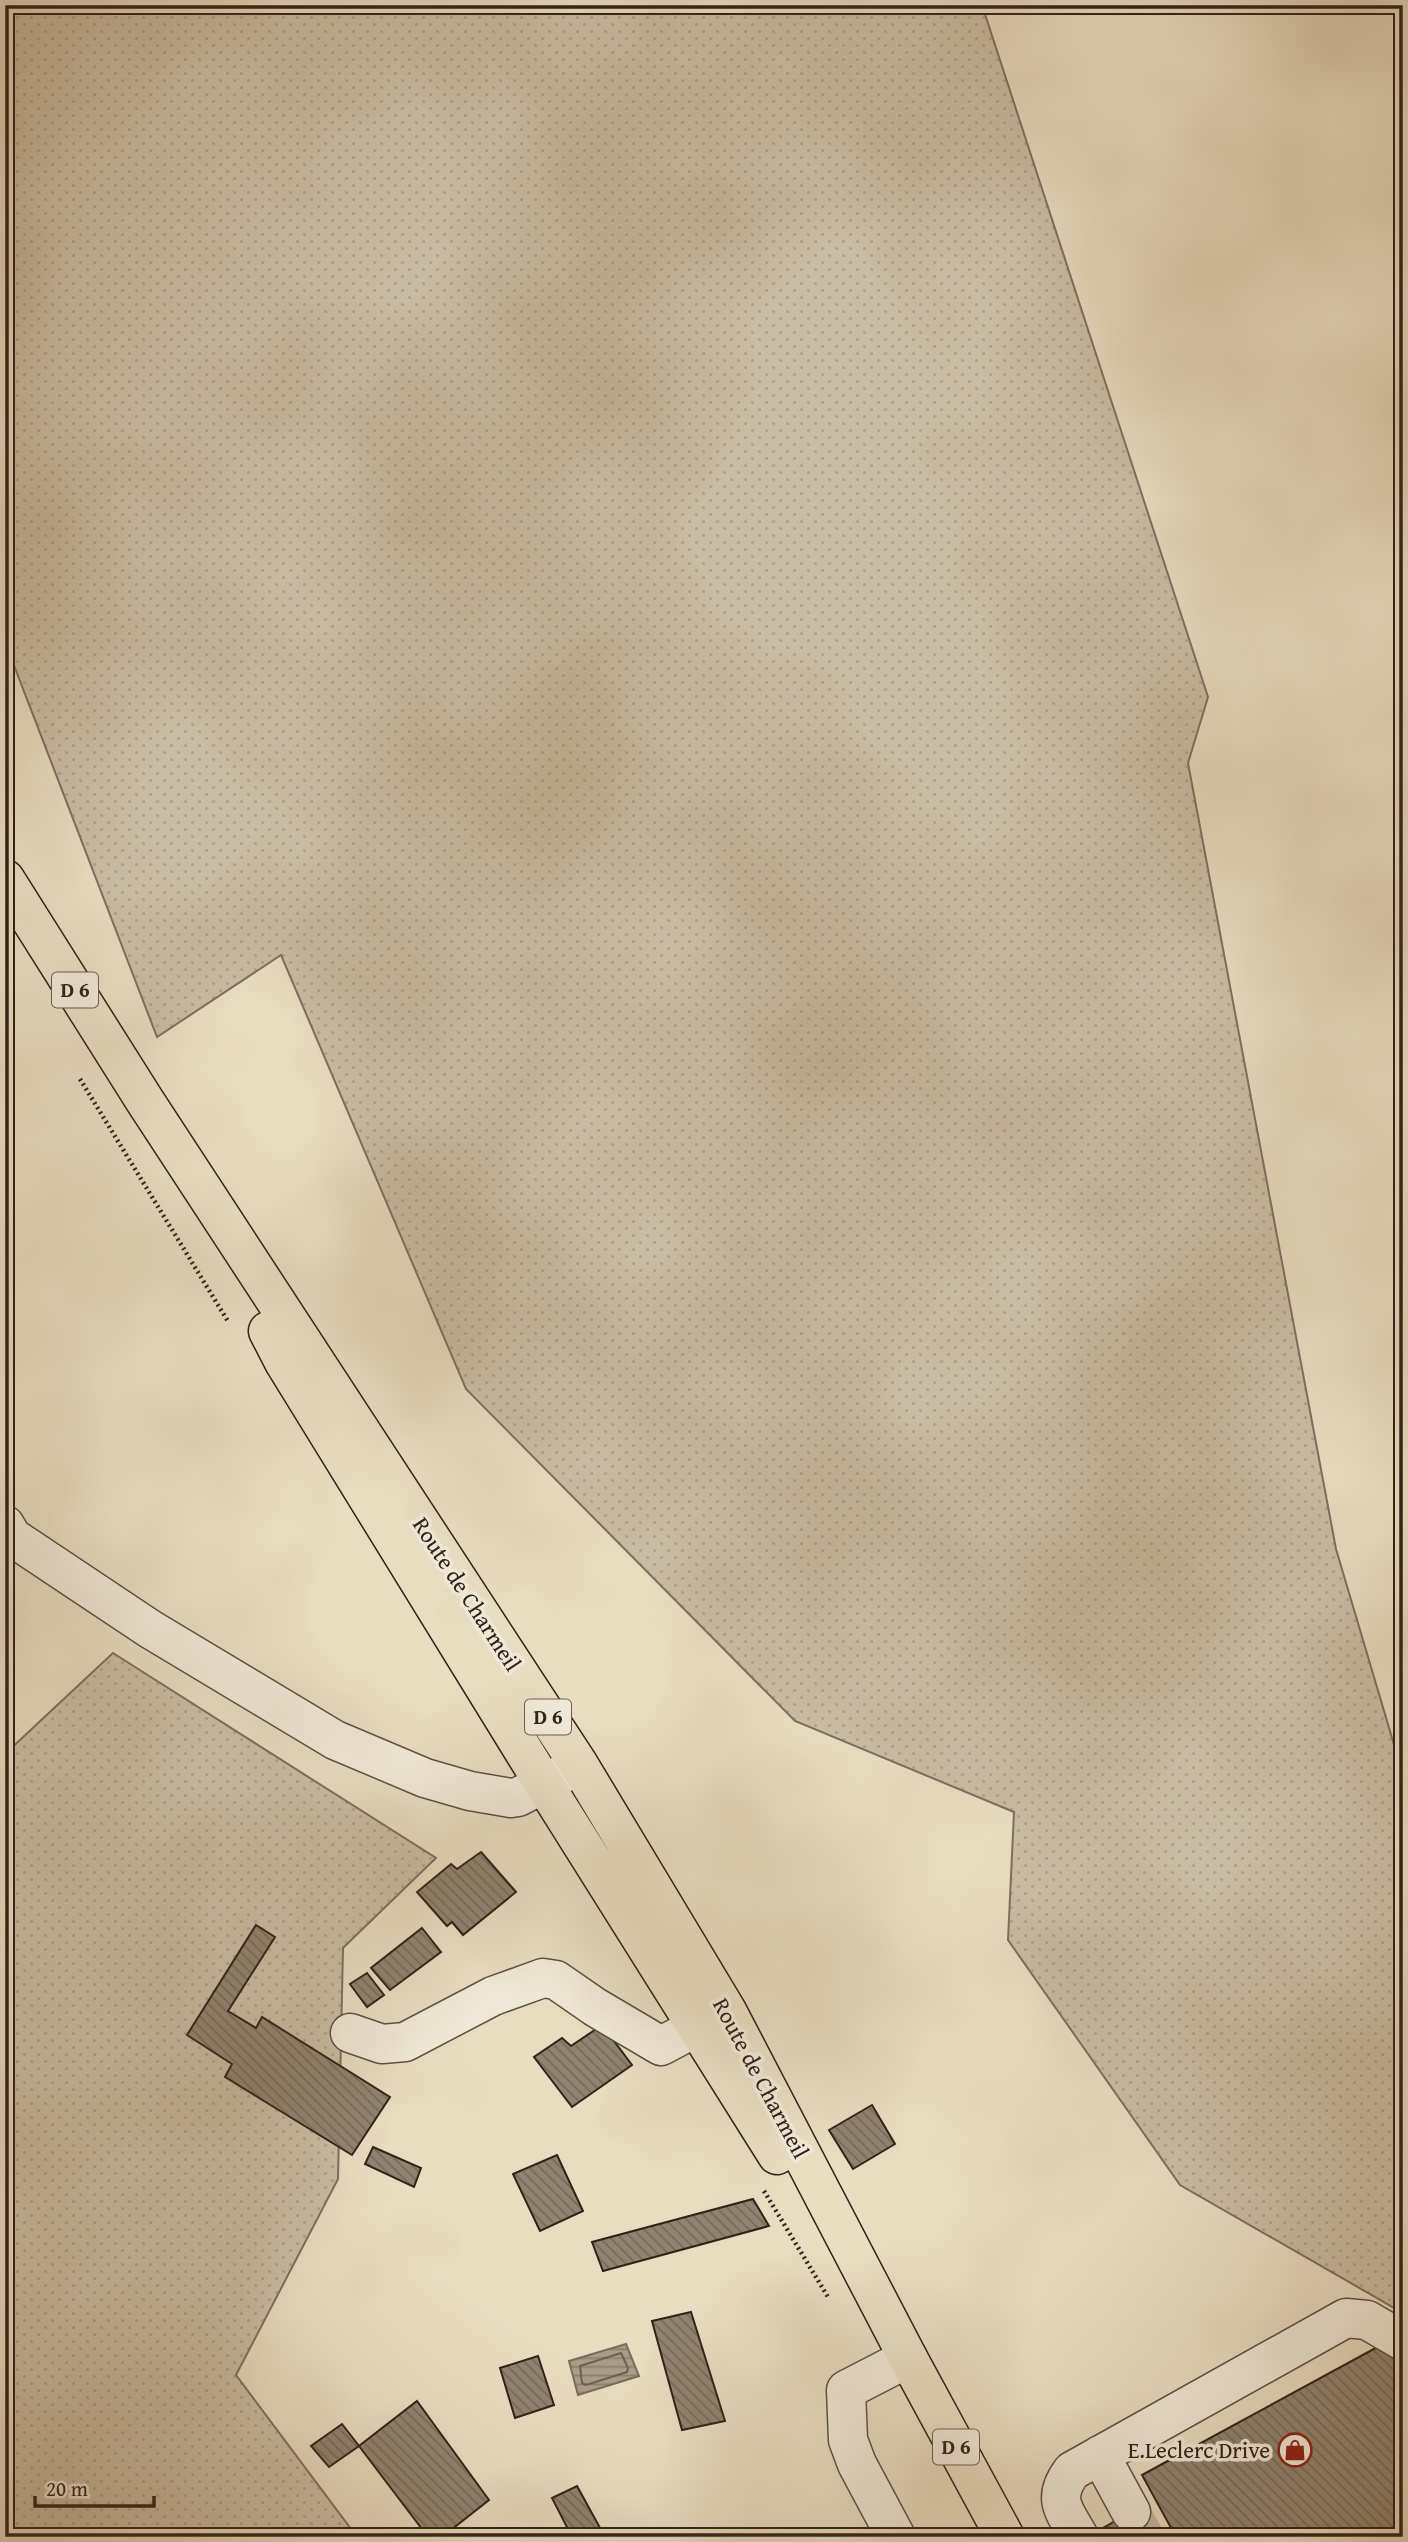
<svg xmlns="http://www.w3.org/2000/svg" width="1408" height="2542" font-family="'Gentium Book Plus',serif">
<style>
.grass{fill:url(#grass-dots);stroke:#7d6f5e;stroke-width:2}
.water{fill:url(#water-rules);stroke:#7a6c5b;stroke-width:2}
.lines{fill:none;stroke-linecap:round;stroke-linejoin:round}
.shore{stroke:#6e6050;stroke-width:2}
.building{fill:url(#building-back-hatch);stroke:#312218;stroke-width:2}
.minor-tunnel{stroke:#c3b79f;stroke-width:38;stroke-dasharray:38 19;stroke-linecap:butt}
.minor-casing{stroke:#5f5042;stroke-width:41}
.major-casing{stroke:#312218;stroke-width:41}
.path{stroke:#312218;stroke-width:4.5;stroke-dasharray:2 3.5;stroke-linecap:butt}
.minor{stroke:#f0e8d7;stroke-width:38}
.major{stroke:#e8dcc1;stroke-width:38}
.labels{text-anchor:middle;stroke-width:7;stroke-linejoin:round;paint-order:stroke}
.shield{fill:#f0e8d7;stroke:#6a5d51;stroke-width:2}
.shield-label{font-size:21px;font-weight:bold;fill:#312218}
.street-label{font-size:23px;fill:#312218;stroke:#f0e8d7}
.poi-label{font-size:23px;fill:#312218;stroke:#f0e8d7;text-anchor:end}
</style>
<defs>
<pattern id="grass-dots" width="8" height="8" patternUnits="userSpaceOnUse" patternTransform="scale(1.75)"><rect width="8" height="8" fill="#c9bca4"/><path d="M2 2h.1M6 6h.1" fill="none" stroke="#ada18c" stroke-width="1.8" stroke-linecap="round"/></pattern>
<pattern id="water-rules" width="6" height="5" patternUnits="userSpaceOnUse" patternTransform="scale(1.75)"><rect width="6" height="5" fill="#aa9d88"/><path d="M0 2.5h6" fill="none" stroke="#8b806e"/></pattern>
<pattern id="building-back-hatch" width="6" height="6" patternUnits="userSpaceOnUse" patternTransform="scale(1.75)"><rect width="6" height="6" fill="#908370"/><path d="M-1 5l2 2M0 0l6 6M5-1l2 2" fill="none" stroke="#766b5b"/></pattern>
</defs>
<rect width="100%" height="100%" fill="#e8dcc1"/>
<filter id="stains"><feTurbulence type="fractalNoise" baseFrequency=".00286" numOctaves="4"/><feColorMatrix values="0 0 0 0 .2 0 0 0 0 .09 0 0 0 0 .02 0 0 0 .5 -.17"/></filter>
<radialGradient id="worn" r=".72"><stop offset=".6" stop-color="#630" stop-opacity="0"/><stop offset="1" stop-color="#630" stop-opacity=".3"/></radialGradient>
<path class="grass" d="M5,5h977l226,692 -20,66 148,786 67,226v538l-223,-128 -172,-245 6,-128 -219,-91 -329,-332 -185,-434 -124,82 -152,-395z
M113,1653l323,205 -93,90 -5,231 -102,196 121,162h-352v-783z"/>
<path class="water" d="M626,2344l13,32 -61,19 -9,-34z"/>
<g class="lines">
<path class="shore" d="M621,2353l7,15 -1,4 -41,13 -4,-2 -2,-17z"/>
</g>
<path class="building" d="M481,1852l35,40 -53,43 -11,-13 -5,4 -30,-34 34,-28 6,5z
M256,1925l19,12 -47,74 28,17 6,-11 128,80 -38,58 -127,-78 7,-13 -45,-29z
M422,1928l19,24 -51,38 -19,-22z
M367,1973l17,22 -17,12 -17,-23z
M602,2025l30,40 -60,42 -38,-50 28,-19 9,8z
M872,2105l23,39 -42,25 -24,-39z
M373,2147l48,21 -7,19 -49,-23z
M557,2155l26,56 -43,20 -27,-57z
M753,2199l16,27 -166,45 -11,-29z
M691,2312l34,109 -43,9 -30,-109z
M1383,2344l20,10v64l-4,2 4,6v111h-227l-34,-62z
M538,2356l16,49 -39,13 -15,-50z
M417,2401l72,99 -47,37h-14l-69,-91z
M342,2424l17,22 -30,21 -18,-21z
M577,2486l28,51h-33l-20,-39z
M1142,2506l17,31h-64l-1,-4z"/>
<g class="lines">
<path class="minor-tunnel" d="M1131,2512l14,25"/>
<defs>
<path id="minor" d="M5,1525l7,12 138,92 185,111 90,38 45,13 41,7 7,-1 56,-29
M350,2033l32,11 23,-2 88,-46 50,-18 13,2 39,27 66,39 64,-34
M1100,2455l31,57
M896,2537l-39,-73 -9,-24 -2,-50 62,-32
M1079,2537c-15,-27 -28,-38 -7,-66l274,-153 21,2 36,21"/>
<path id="major" d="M5,879l140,222 434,664 148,246 181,347 97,179
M268,1331l16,31 260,422 233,371"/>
</defs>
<use href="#minor" class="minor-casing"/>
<use href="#major" class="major-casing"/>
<path class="path" d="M80,1079l149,244
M764,2191l64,106"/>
<use href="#minor" class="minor"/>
<use href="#major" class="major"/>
</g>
<defs>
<symbol id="shop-ring" viewBox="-11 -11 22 22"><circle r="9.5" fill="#f0e8d7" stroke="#8f2418" stroke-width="1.5"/><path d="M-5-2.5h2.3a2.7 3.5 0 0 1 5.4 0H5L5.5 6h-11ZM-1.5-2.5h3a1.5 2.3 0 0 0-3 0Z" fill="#8f2418"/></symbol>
</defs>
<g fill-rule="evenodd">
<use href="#shop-ring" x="1276" y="2431" width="38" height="38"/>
</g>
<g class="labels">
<g class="shield">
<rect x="52" y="972.5" width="46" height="35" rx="5"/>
<rect x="525" y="1699.5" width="46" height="35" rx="5"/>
<rect x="933" y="2429.5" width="46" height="35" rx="5"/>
</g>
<g class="shield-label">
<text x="75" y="997">D 6</text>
<text x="548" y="1724">D 6</text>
<text x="956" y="2454">D 6</text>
</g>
<g class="street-label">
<text transform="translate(467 1594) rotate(57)" y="8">Route de Charmeil</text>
<text transform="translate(761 2078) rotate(62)" y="8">Route de Charmeil</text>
</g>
<g class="poi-label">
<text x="1270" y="2458">E.Leclerc Drive</text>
</g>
</g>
<rect width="1408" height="2542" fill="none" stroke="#e8dcc1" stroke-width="28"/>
<rect x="7" y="7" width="1394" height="2528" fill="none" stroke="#312218" stroke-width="3.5"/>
<rect x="14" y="14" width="1380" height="2514" fill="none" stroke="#312218" stroke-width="2"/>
<path d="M35 2496v10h119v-10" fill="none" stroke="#312218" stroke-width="3.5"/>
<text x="46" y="2496" font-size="21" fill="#312218" stroke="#f0e8d7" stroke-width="5" paint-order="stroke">20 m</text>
<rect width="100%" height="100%" filter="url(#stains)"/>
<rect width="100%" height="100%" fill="url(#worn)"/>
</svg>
